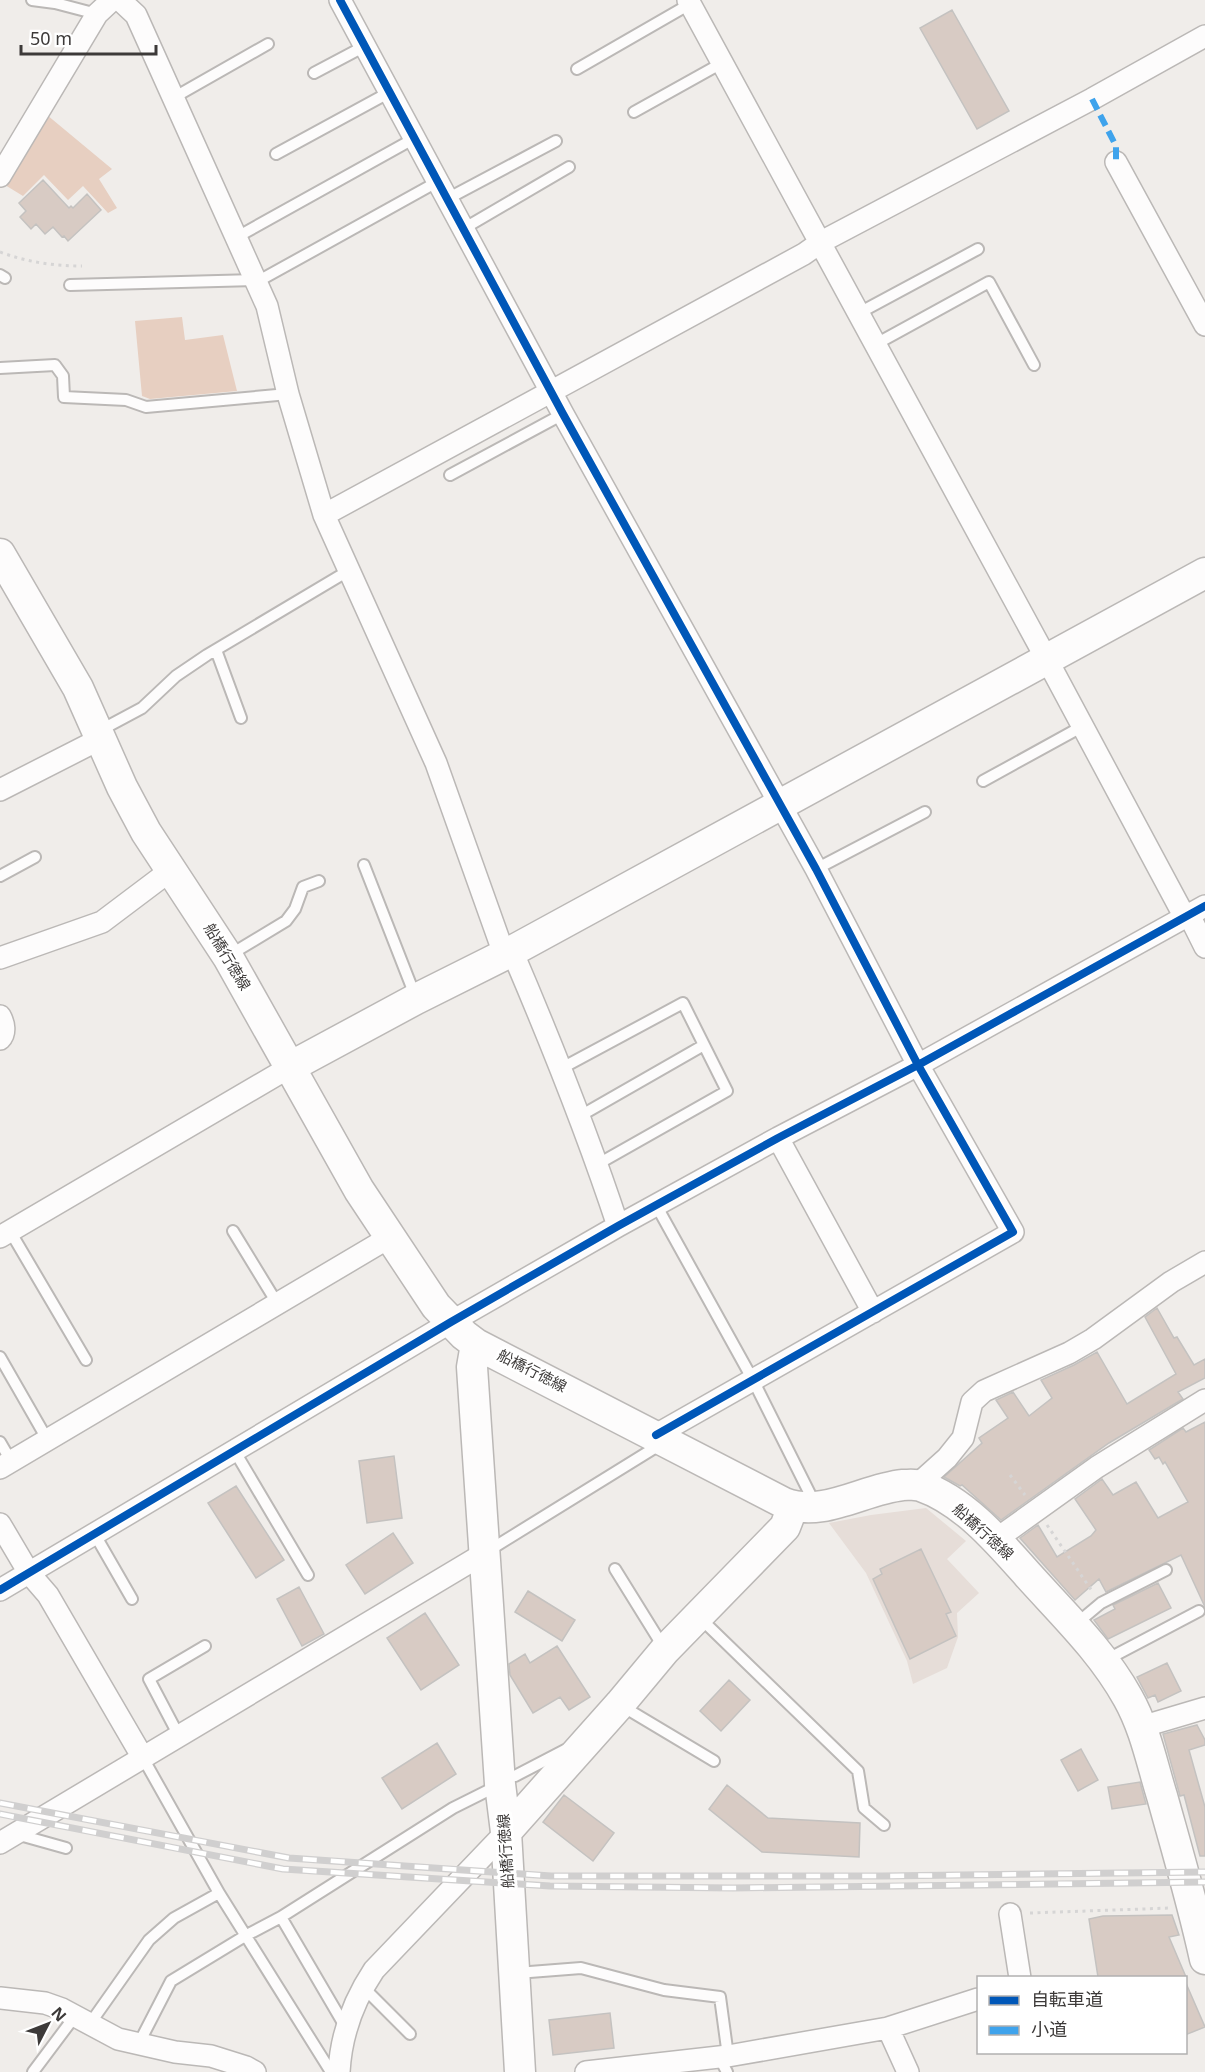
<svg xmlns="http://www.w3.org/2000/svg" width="1205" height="2072" font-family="'Noto Sans','Noto Sans JP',sans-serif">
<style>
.built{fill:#e6ddd8}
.green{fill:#e7cfc1}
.building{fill:#d8cbc4;stroke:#c4c2c0;stroke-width:1.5}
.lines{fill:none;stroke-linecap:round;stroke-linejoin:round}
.lane-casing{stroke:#bbb8b6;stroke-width:14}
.street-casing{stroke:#bbb8b6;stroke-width:24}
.secondary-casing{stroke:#bbb8b6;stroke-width:33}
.path{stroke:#d6d5d5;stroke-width:3;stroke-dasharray:3 4.5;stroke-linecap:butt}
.lane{stroke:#fdfcfc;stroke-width:10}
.street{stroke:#fdfcfc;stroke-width:21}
.secondary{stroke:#fdfcfc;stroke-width:30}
.rail-casing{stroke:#d0cfcf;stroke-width:7}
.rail{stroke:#fff;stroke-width:4.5;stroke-dasharray:14;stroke-linecap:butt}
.quiet{stroke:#3fa3ec;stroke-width:6;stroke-dasharray:12 6;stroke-linecap:butt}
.cycleway-casing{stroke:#fff;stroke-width:11}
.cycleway{stroke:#0057b8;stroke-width:8}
.labels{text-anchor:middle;stroke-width:6;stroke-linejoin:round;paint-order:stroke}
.street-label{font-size:15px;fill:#3d3a39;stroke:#fff}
</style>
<rect width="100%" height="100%" fill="#f0edea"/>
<path class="built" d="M926,1508l40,33 -19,18 32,34 -22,20 1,24 -11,31 -34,16 -6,-23 -41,-88 -37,-50 42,-8z"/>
<path class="green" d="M47,115l65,54 -13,10 18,29 -9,5 -25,-27 -15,14 -24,-25 -21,21 -18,-11z
M182,317l3,23 38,-5 14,56 -87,8 -8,-3 -7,-75z"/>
<path class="building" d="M952,10l57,101 -32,18 -57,-101z
M43,180l26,28 2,-2 2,2 14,-14 14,16 -33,31 -4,-5 -2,1 -9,-10 -8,7 -9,-10 -5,5 -11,-12 6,-6 -7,-8z
M1157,1308l17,30 3,-1 17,28 11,-6v19l-27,14 5,7 -74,44 -108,77 -39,-35 -2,1 -16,-9 38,-34 -3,-5 29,-20 -12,-18 17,-8 16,24 23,-18 -11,-18 33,-15 23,-13 30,52 49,-30 -31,-57z
M1205,1422v185l-24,-52 -75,37 -7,-13 -24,21 -55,-62 18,-13 19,32 34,-21 5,-6 -21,-31 27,-20 11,16 23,-13 22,36 30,-16 -23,-40 -2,2 -4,-7 -4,2 -6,-9 34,-22 3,4z
M394,1456l8,62 -35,5 -8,-62z
M236,1486l48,74 -28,18 -48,-75z
M393,1533l20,30 -48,31 -19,-29z
M921,1549l30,63 -5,2 10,22 -46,23 -37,-80 9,-5 -2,-5z
M1158,1583l13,25 -63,31 -14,-19 21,-11 -2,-4z
M299,1587l25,47 -22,12 -25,-47z
M528,1591l47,29 -13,21 -47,-29z
M425,1613l34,52 -38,25 -34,-52z
M557,1646l33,51 -21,13 -9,-13 -27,16 -23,-38 -1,-11 16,-10 5,9z
M1167,1663l14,28 -23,11 -3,-7 -7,3 -11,-21z
M729,1680l21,20 -29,31 -21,-20z
M1197,1725l8,15v5l-16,5 16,57v49h-5l-16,-61 -4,1 -17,-62z
M437,1743l19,31 -54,35 -20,-31z
M1081,1749l17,31 -20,11 -17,-31z
M1140,1782l6,22 -34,5 -4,-22z
M727,1785l41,33 92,5 -1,34 -97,-5 -53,-43z
M564,1795l50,38 -21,28 -50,-39z
M1172,1915l7,20 -10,2 17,40h-88l-9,-58 14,-3z
M1185,1981l20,46 -20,8z
M610,2013l4,35 -61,7 -4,-35z"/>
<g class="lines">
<defs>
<path id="lane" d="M32,0l23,3 42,11
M577,69l113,-65
M314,73l51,-27
M173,98l95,-54
M634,112l88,-49
M276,154l114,-62
M447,199l109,-58
M463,229l106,-62
M237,237l178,-99
M0,275l5,3
M255,283l182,-101
M70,285l185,-5
M859,313l119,-64
M876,344l113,-62 45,83
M0,368l55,-3 8,11 1,21 62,3 20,7 142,-13
M450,475l113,-61
M216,650l25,68
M99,731l43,-23 34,-32 31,-21 141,-84
M983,781l100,-55
M364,865l52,133
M816,869l109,-57
M0,876l35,-19
M228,956l58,-35 9,-12 8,-22 16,-6
M562,1068l121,-65 44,88 -129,73
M580,1116l124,-71
M656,1205l97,175 62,124
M10,1231l76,129
M233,1231l44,72
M0,1357l47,82
M0,1442l11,19
M234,1450l74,125
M94,1533l38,66
M488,1551l173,-107
M615,1569l49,79
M699,1617l159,154 6,37 20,17
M1076,1624l25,-21 65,-33
M1106,1660l93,-49
M622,1706l92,55
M179,1736l-30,-57 56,-33
M515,1776l50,-26
M16,1834l50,14
M219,1893l112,179
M281,1917l65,111
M517,1973l64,-5 83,22 56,7 8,59
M363,1987l47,47
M89,2025l60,-85 25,-22 45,-25 -76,-135
M138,2045l33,-64 74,-45 36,-19 172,-109 44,-22
M719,2057l8,15
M33,2072l42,-56"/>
<path id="street" d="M120,0l16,15 131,291 21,88 36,121 112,248 68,191
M340,0l223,414 253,455 102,196 95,167 -357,203
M688,0l364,669 129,241 12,13 12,24
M1116,162l89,163
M0,176l97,-162 15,-14
M324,515l480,-261 17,-12 271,-143 113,-63
M0,790l102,-52
M512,951c39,91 75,181 106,275
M0,958l102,-36 69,-52
M0,1016c4,7 6,17 0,23
M778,1138l95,174
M0,1237l290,-170
M0,1468l390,-231
M918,1484l29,-26 16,-20 9,-36 12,-11 85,-38 24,-14 78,-57 34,-20
M0,1524l29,49 19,22 95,163
M995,1540l102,-73 108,-67
M0,1590l451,-268 167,-96 160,-88 140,-73 287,-159
M1141,1727l64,-19
M0,1843l485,-290
M1010,1914l10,64
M0,1998l45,5 17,6 56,30 57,13 36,4 35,11 9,5
M888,2028l20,44
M339,2072c2,-37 15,-72 35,-102l132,-138
M586,2072l142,-16 160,-28 90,-29"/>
<path id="secondary" d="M0,554l78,134 44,99 24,45 82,125 131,233 77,116 28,29 12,9 308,159c40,15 79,-14 119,-18 6,0 12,-1 18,1 43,15 77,55 107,89 35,39 74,76 100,123 17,30 24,66 34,98 15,54 31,108 43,163
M290,1067l126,-68 96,-48 693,-378
M476,1344l-4,23 28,417 6,48 14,240
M506,1832l114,-128 45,-54 120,-123 8,-21"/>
</defs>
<use href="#lane" class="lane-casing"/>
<use href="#street" class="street-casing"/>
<use href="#secondary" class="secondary-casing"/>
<path class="path" d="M0,252c27,10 53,14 82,14
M1010,1475l15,20
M1047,1525l45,66
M1030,1913l140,-5"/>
<use href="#lane" class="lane"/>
<use href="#street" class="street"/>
<use href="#secondary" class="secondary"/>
<defs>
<path id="rail" d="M0,1803l289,55 262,18h331l323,-4
M0,1814l283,55 267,17 183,2 472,-6"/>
</defs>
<use href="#rail" class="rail-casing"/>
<use href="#rail" class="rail"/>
<path class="quiet" d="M1092,99l24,47v16"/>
<defs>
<path id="cycleway" d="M340,0l223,414 253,455 102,196 95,167 -357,203
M0,1590l451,-268 167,-96 160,-88 140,-73 287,-159"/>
</defs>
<use href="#cycleway" class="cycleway-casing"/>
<use href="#cycleway" class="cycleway"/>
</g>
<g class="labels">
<g class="street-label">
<text transform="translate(227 957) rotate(59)" y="5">船橋行徳線</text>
<text transform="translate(532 1371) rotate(27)" y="5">船橋行徳線</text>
<text transform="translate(983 1532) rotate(42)" y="5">船橋行徳線</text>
<text transform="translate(506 1851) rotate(-94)" y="5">船橋行徳線</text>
</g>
</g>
<rect x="977" y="1976" width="210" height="78" fill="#ffffff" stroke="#b1b0b0" stroke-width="1.5"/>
<rect x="989" y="1996" width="30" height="9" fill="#0057b8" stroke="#b1b0b0" stroke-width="1.5"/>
<text x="1031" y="2006" font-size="18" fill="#3d3a39">自転車道</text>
<rect x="989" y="2026" width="30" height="9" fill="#3fa3ec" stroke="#b1b0b0" stroke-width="1.5"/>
<text x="1031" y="2036" font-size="18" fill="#3d3a39">小道</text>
<g transform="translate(48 2024) rotate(48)" stroke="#ffffff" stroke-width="4.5" paint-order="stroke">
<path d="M0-4.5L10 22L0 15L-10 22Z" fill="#3d3a39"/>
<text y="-9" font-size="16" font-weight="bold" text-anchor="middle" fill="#3d3a39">N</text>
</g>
<path d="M21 45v9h135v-9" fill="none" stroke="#3d3a39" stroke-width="3"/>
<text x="30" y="45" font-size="18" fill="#3d3a39" stroke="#ffffff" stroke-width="4.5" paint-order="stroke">50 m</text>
</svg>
